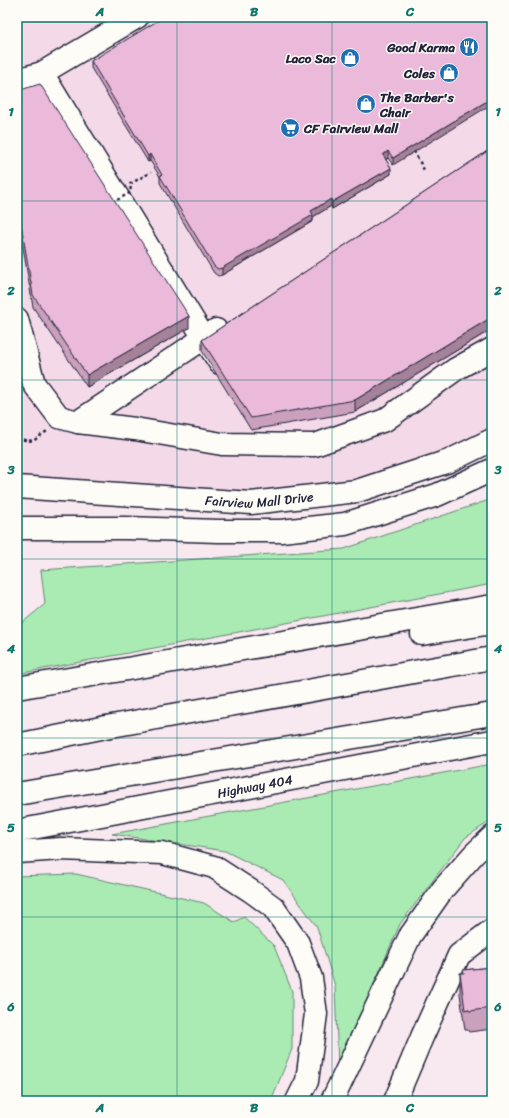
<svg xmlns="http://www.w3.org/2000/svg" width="509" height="1118" font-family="Sriracha,sans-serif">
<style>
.built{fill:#f4dae9}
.green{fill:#aaebb3;stroke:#668677}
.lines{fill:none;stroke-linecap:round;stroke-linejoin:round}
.minor-casing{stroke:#22223b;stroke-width:25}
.highway-casing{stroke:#22223b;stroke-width:25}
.path{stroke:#22223b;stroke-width:2.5;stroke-dasharray:3 3;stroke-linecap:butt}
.minor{stroke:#fdfcf7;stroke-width:22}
.highway{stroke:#fdfcf7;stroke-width:22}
.path-bridge{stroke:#22223b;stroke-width:2.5;stroke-dasharray:3 3;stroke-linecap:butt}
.wall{fill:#caa0bc;stroke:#22223b}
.shaded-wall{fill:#a48299;stroke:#22223b}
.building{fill:#ebbadb;stroke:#22223b}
.grid{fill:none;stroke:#0f766e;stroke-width:1;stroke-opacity:0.55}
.labels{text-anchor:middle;stroke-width:3;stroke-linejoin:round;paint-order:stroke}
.poi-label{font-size:13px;font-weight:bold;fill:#22223b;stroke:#fdfcf7;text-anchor:end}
.street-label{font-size:13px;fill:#22223b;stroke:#fdfcf7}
.neatline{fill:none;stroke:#0f766e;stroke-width:1.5}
.grid-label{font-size:13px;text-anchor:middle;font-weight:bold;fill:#0f766e}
</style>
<rect width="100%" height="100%" fill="#f8e8ef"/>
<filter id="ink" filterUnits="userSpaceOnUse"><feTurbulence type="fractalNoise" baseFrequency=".025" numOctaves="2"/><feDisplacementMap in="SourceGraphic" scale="8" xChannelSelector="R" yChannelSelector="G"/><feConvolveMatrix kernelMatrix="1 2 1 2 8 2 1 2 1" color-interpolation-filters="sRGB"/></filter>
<g filter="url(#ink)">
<path class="built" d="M17,17h475v423l-43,21 -198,42 -234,-16z"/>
<path class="green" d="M492,499v85l-475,90v-47l28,-23 -4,-34 303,-21z
M492,764v56l-27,18 -65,86 -62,143 -3,-81 -18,-59 -34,-47 -58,-29 -113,-17z
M76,874l128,29 30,19 10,-5 30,29 18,45v58l-21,52h-254v-225z"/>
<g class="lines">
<defs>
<g id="minor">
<path d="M42,73l162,265 16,25"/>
<path d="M17,80l25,-7 95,-56"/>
<path d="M17,319l17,65 25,33 19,5 57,7 87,15 93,1 70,-25 71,-51 36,-20"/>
<path d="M78,422l138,-92"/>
<path id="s1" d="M17,487l234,16 106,-12 92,-30 43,-21"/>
<path d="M395,1101l27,-64 37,-82 33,-25"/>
</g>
<g id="highway">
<path d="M17,528h109l92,3h63l64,-7 92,-29 55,-25"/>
<path d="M422,634l70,-11"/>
<path d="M17,688l475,-82"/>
<path d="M17,745l89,-18 386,-69"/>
<path d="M17,794l475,-80"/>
<path id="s2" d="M17,831l475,-90"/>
<path d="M17,852l44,-3 101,4 52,14 37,24 22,16 25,36 13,35 5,36 -9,67 -10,20"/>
<path d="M332,1101l78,-165 33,-47 31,-35 18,-17"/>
</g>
</defs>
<use href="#minor" class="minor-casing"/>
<use href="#highway" class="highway-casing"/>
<path class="path" d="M414,151l10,19
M17,439l16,2 14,-10"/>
<use href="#minor" class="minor"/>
<use href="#highway" class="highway"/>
<path class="path-bridge" d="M112,203l19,-11 -1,-8 21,-12"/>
</g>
<path class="wall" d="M492,17l-99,148 -5,-7 -2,1 5,15 -59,35 -1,-3 -18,11v4l-91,54 -4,1 -4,-3 -54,-90v-6l-9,-15 -1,-1 -2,1 -57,-94v-7z
M17,91l172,237 -102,59 -54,-80 -16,-95z
M492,148v181l-137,83 -104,18 -49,-79v-11z
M492,926v37l-2,-16v-20z
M492,967v62l-23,3 -1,-2h-3l-5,-36v-21h3v-3z"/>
<path class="shaded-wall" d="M492,98v6l-99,61v-7z
M388,151v7l-5,3v-6z
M150,154v7l-2,1v-6z
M391,168v6l-59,35v-7z
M331,199v7l-18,11v4l-91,54v-7l89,-57z
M189,316v12l-102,59v-12z
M492,317v12l-137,83v-12z"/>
<path class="building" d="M164,17h328v81l-99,60 -5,-7 -5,4 8,13 -59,34 -1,-3 -20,12 2,4 -91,53 -4,1 -4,-3 -54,-90 2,-1 -11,-19 -1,-2 -2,2 -57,-95z
M40,84l149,232 -102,59 -54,-80 -16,-95v-109z
M492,148v169l-137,83 -104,18 -49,-78z
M492,926v17l-2,-16z
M492,967v41l-23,3 -1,-2 -3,1 -5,-37h4l-1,-3z"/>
</g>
<path class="grid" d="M177,17v1084M332,17v1084M17,201h475M17,380h475M17,559h475M17,738h475M17,917h475"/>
<defs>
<symbol id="restaurant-disc" viewBox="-11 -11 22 22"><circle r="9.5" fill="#1f6fb2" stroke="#fdfcf7"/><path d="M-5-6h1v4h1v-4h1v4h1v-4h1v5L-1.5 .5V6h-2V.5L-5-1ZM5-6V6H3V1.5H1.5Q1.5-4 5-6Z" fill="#fff"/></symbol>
<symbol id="shop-disc" viewBox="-11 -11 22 22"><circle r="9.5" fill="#1f6fb2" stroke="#fdfcf7"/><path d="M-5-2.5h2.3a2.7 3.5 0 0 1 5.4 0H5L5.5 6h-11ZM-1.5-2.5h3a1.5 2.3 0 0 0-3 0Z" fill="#fff"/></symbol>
<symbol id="supermarket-disc" viewBox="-11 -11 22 22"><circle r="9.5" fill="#1f6fb2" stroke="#fdfcf7"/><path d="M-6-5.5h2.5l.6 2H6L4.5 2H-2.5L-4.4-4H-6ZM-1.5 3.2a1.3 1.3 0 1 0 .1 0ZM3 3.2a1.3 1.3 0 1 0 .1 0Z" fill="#fff"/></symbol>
</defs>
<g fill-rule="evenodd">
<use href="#restaurant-disc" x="458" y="36" width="22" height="22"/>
<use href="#shop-disc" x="339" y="47" width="22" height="22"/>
<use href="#shop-disc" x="438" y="62" width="22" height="22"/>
<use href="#shop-disc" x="355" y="93" width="22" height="22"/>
<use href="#supermarket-disc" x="279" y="117" width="22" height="22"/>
</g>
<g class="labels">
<g class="poi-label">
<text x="455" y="52">Good Karma</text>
<text x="336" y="63">Laco Sac</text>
<text x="435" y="78">Coles</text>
<text x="380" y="102" text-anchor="start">The Barber's<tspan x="380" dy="15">Chair</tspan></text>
<text x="304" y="133" text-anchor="start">CF Fairview Mall</text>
</g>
<g class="street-label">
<text dy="5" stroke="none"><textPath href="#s1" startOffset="243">Fairview Mall Drive</textPath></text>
<text dy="5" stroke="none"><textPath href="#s2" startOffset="242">Highway 404</textPath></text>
</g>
</g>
<rect width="509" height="1118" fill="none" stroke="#fdfcf7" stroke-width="44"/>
<rect x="22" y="22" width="465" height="1074" class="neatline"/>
<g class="grid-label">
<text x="100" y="16">A</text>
<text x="254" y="16">B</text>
<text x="410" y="16">C</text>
<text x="11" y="116">1</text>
<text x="498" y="116">1</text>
<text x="11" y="295">2</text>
<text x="498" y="295">2</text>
<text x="11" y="474">3</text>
<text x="498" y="474">3</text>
<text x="11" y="653">4</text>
<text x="498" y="653">4</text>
<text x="11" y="832">5</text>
<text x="498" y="832">5</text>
<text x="11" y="1011">6</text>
<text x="498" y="1011">6</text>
<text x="100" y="1112">A</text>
<text x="254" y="1112">B</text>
<text x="410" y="1112">C</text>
</g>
</svg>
